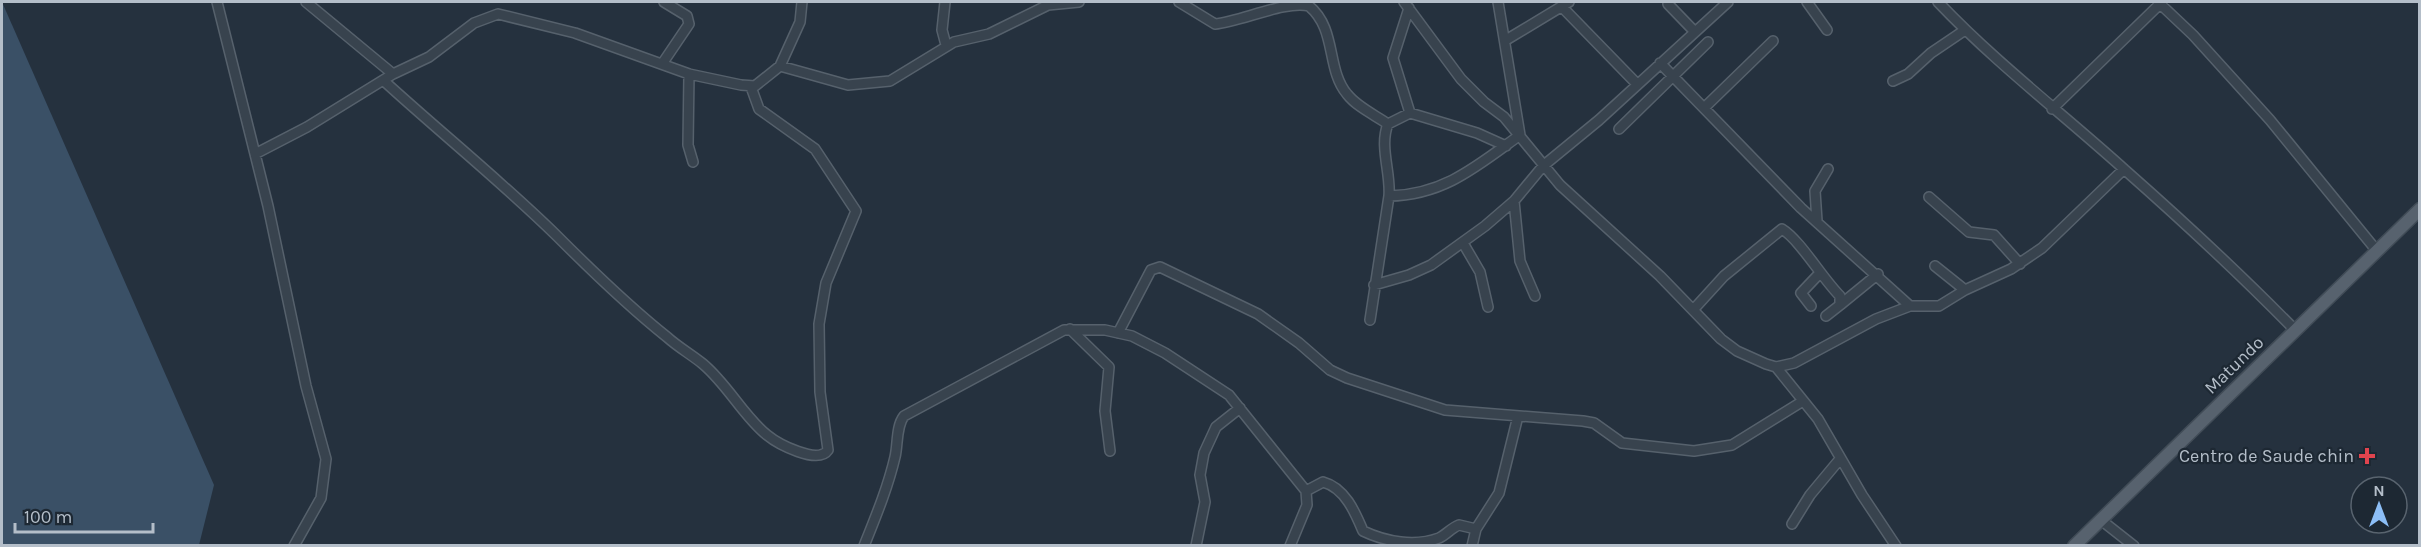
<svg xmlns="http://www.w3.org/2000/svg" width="2421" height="547" font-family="Karla,sans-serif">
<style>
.water{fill:#3a5066}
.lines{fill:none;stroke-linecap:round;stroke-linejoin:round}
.minor-casing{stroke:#56616c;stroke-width:12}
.major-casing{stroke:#414c57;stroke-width:15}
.minor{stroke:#38434e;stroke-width:9}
.major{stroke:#57626e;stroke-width:12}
.health-dot{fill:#e0444e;stroke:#1d2833;stroke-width:2}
.labels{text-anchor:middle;stroke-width:4.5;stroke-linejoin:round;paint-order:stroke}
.street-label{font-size:18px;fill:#b4bec9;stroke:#1d2833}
.poi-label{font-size:18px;fill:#b4bec9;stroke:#1d2833;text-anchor:end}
</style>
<rect width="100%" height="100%" fill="#25313e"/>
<path class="water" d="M2,2l212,483 -15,60h-197z"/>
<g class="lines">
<defs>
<path id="minor" d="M217,2l51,204 38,180 20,73 -5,39 -27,48
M306,2l87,72
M945,2l-3,28 4,15
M1179,2l36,22c25,-2 71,-24 94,-18 28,23 17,63 38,88 10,13 28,21 41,30
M1404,2l57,77 23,23 20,15 56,68 100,91 61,63 16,12 29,13 10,3 18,-4 82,-44 34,-13h29l26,-16 46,-21 31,-21 82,-79
M1498,2l22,133
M1807,2l20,28
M1938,2c58,61 125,112 187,168 59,52 116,105 170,160
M2158,2l35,33 77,85 107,131
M1668,4l27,28
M1409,8l-16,50 17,55
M1563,8l74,76
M1506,40l63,-38
M1660,63l141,145 109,98
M662,64l27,-40 -2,-8 -23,-14
M780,66l20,-44 2,-20
M689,74l-1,71 5,17
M384,81c57,52 118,101 173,155 35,35 71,70 110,101 11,10 25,18 36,27 25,21 41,53 64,71 11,9 51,30 61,15l-8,-58 -1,-68 7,-41 30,-72 -41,-62 -56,-40 -8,-22
M1893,81l15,-7 23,-21 34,-23
M1704,108l69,-67
M2052,109l110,-107
M1619,129l89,-87
M255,154l52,-27 86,-53 36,-17 45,-34 24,-9 77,19 114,41 52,11 14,1 25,-20 68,19 42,-4 64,-39 35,-8 59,-29 31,-3
M1389,196c55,-1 88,-30 131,-61
M1929,197l40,35 25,3 26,29
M1514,201l6,60 15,35
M1817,221l-2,-30 13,-22
M1463,243l17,29 8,35
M1935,266l30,24
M1374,285l35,-10 22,-10 54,-39 29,-25 29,-35 56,-46 129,-118
M1840,305l38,-31
M1811,306l-10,-13 18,-19
M1693,310l31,-34 58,-47c18,11 40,49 58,67v9l-14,11
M1370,320l19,-124c2,-23 -10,-50 -1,-72l22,-11 67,20 29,13
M1070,329l39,38 -4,44 5,40
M1118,333l33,-63 9,-3 98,47 41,29 31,27 17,8 98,32 138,11 11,2 28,20 72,8 38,-6 71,-44
M1776,367l42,52 44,76 34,51
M1306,491l17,-9c22,6 32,30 40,49 23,11 52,16 76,7 7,-3 12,-10 20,-13l17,4
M2101,520l33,26
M1792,524l18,-29 30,-36
M864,546c12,-30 24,-59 31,-89 3,-12 1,-31 9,-41l160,-86h41l27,6 33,17 64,42 77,96 1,14 -17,41
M1196,546l9,-44 -5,-27 4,-22 12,-26 24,-19
M1472,546l4,-17 23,-36 19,-77"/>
<path id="major" d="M2074,546l346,-337"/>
</defs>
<use href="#minor" class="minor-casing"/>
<use href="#major" class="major-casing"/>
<use href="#minor" class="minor"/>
<use href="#major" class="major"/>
</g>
<path class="health-dot" d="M2364 447h6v6h6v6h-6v6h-6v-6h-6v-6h6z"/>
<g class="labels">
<g class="street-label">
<text transform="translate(2234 365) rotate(-44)" y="6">Matundo</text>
</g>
<g class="poi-label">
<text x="2354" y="462">Centro de Saude chin</text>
</g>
</g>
<rect width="2421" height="547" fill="none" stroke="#b4bec9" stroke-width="6"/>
<g transform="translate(2379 505)"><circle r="28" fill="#1d2833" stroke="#59646f" stroke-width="1.5"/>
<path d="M0-4.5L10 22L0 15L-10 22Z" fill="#8cbef6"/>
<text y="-9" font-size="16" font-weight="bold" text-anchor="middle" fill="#b4bec9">N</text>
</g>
<path d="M15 523v9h138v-9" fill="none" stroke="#b4bec9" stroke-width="3"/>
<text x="24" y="523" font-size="18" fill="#b4bec9" stroke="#1d2833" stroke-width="4.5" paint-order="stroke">100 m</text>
</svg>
